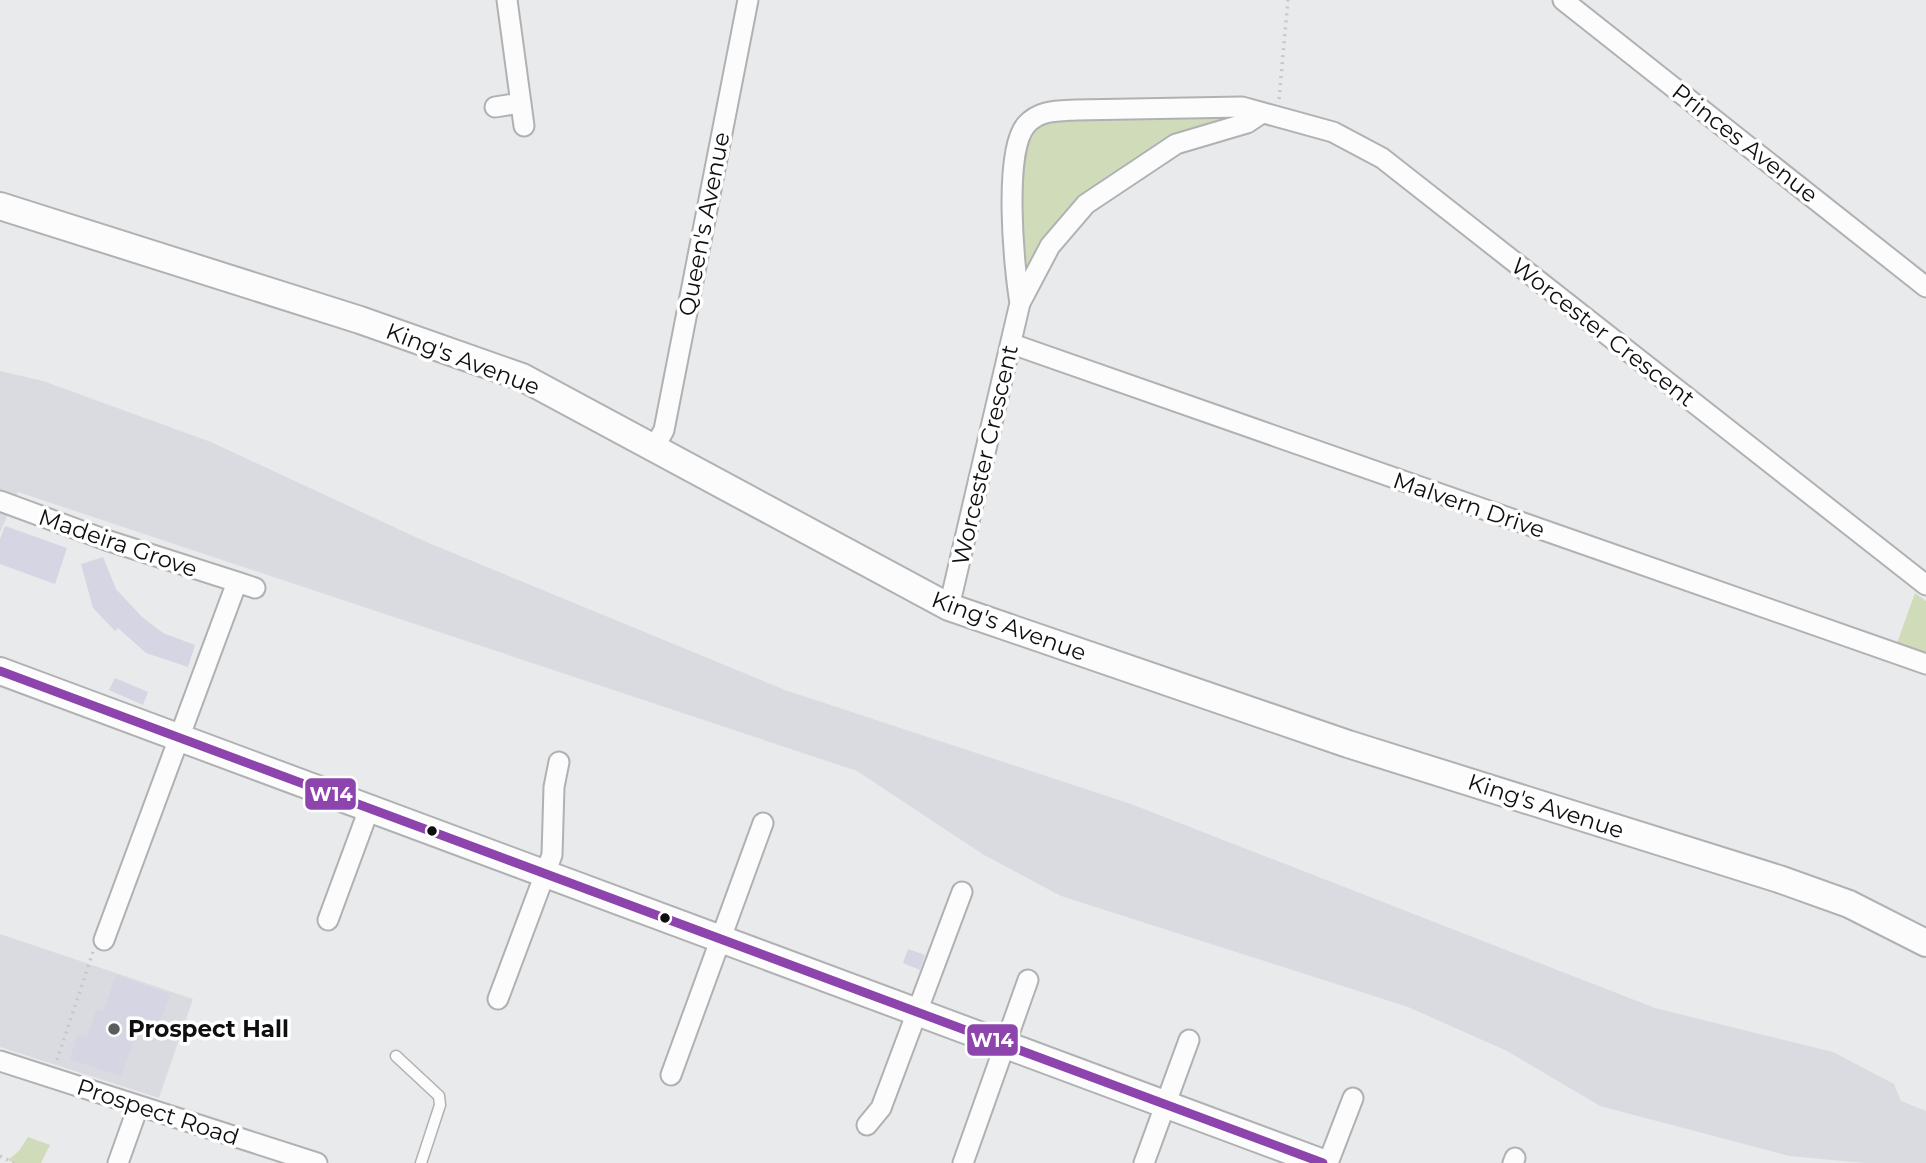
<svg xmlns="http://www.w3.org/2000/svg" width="1926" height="1163" font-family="Montserrat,sans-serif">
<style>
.built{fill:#dadbe1}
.green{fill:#d0dbb9}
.building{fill:#d5d5e3}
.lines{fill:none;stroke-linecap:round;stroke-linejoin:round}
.lane-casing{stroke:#b0b1b3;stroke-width:13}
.street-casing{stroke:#b0b1b3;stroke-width:23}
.secondary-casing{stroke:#b0b1b3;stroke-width:30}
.path{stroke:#c8c8ca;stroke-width:3.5;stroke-dasharray:2 5;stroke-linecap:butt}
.lane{stroke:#fcfcfc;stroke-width:10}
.street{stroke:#fcfcfc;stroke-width:19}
.secondary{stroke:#fcfcfc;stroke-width:26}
.bus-1-casing{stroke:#fff;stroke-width:14}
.bus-1{stroke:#8e44ad;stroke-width:9}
.bus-dot{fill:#0f0f10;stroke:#fff;stroke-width:2.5}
.poi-dot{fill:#5b5c5d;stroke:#fff;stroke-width:2.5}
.labels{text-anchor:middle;stroke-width:7;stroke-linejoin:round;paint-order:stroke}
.street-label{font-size:23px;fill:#0f0f10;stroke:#fff}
.poi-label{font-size:23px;font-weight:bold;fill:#0f0f10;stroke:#fff;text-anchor:start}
.line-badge{stroke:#fff;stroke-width:2.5}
.badge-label{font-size:19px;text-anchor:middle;font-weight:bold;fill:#fff}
</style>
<rect width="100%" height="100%" fill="#e9eaec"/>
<path class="built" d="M0,371l43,10 168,61 213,99 361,149 346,114 524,204 178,44 61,32 7,17 25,10v52h-61l-76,-7 -189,-50 -93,-55 -99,-44 -347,-111 -77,-41 -127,-84 -839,-279 -18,40z
M0,934l193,65 -34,99 -159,-51z"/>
<path class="green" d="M1242,112l-1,6 -136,63 -79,97 -6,1c0,-28 -6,-121 7,-141 7,-12 19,-15 31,-20z
M1915,593l11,8v55l-30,-10z
M28,1137l22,8 -9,18h-27l-6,-3 11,-9z"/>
<path class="building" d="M5,526l62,22 -12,36 -55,-20v-25z
M103,557l13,32 26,28 21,16 32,12 -7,22 -42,-14 -28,-25 -3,3 -22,-23 -12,-44z
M115,678l33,14 -5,13 -34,-15z
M908,949l17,6 -5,15 -17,-7z
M116,975l54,19 -10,29 -18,-6 -21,59 -51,-17 7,-25 10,3 9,-27 7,2z"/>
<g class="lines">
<defs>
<path id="lane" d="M396,1056l43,40 1,9 -19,58"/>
<path id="street" d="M507,0l17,126
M1563,0l363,287
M495,107l26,-4
M1020,303l30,-57 36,-42 90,-60 71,-21 15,-10
M1012,344l914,320
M655,446l9,-16 84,-430
M0,501l106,39 131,42 -133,358
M237,582l18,6
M949,607l71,-304c-6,-35 -17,-151 6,-178 13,-15 31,-14 50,-15l166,-3 91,25 49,26 544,427
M328,920l41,-111
M498,999l54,-144 2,-68 5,-25
M0,1061l317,102
M671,1075l92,-252
M867,1125l14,-17 81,-216
M118,1163l20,-56
M963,1163l65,-183
M1144,1163l45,-123
M1328,1163l25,-65
M1513,1163l2,-5"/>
<path id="secondary" d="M0,206l360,114 162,57 427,230 399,137 431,135 70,25 77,39
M0,671l1323,492"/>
</defs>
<use href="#lane" class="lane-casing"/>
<use href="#street" class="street-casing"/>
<use href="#secondary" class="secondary-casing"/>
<path class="path" d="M1279,99l9,-99
M57,1060l36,-108
M0,1156l14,7"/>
<use href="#lane" class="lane"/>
<use href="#street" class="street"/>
<use href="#secondary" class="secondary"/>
<defs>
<path id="bus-1" d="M0,671l1323,492"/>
</defs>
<use href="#bus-1" class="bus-1-casing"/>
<use href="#bus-1" class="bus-1"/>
</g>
<g class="bus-dot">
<circle cx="432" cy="831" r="6"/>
<circle cx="665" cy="918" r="6"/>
</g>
<circle class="poi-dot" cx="114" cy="1029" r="7"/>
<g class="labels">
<g class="street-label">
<text transform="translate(1745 143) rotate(38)" y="8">Princes Avenue</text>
<text transform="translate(704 224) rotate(-79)" y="8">Queen's Avenue</text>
<text transform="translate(1603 332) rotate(38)" y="8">Worcester Crescent</text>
<text transform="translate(463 359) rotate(21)" y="8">King's Avenue</text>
<text transform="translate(985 455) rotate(-77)" y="8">Worcester Crescent</text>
<text transform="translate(1469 505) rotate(19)" y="8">Malvern Drive</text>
<text transform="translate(118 543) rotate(19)" y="8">Madeira Grove</text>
<text transform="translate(1009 626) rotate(20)" y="8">King's Avenue</text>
<text transform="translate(1546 806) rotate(18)" y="8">King's Avenue</text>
<text transform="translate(158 1112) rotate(18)" y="8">Prospect Road</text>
</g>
<g class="poi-label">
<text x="128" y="1037">Prospect Hall</text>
</g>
</g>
<g class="line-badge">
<rect x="304" y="777" width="53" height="34" rx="7" fill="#8e44ad"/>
<rect x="966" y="1023" width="53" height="34" rx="7" fill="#8e44ad"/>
</g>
<g class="badge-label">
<text x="331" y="801">W14</text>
<text x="992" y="1047">W14</text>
</g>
</svg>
